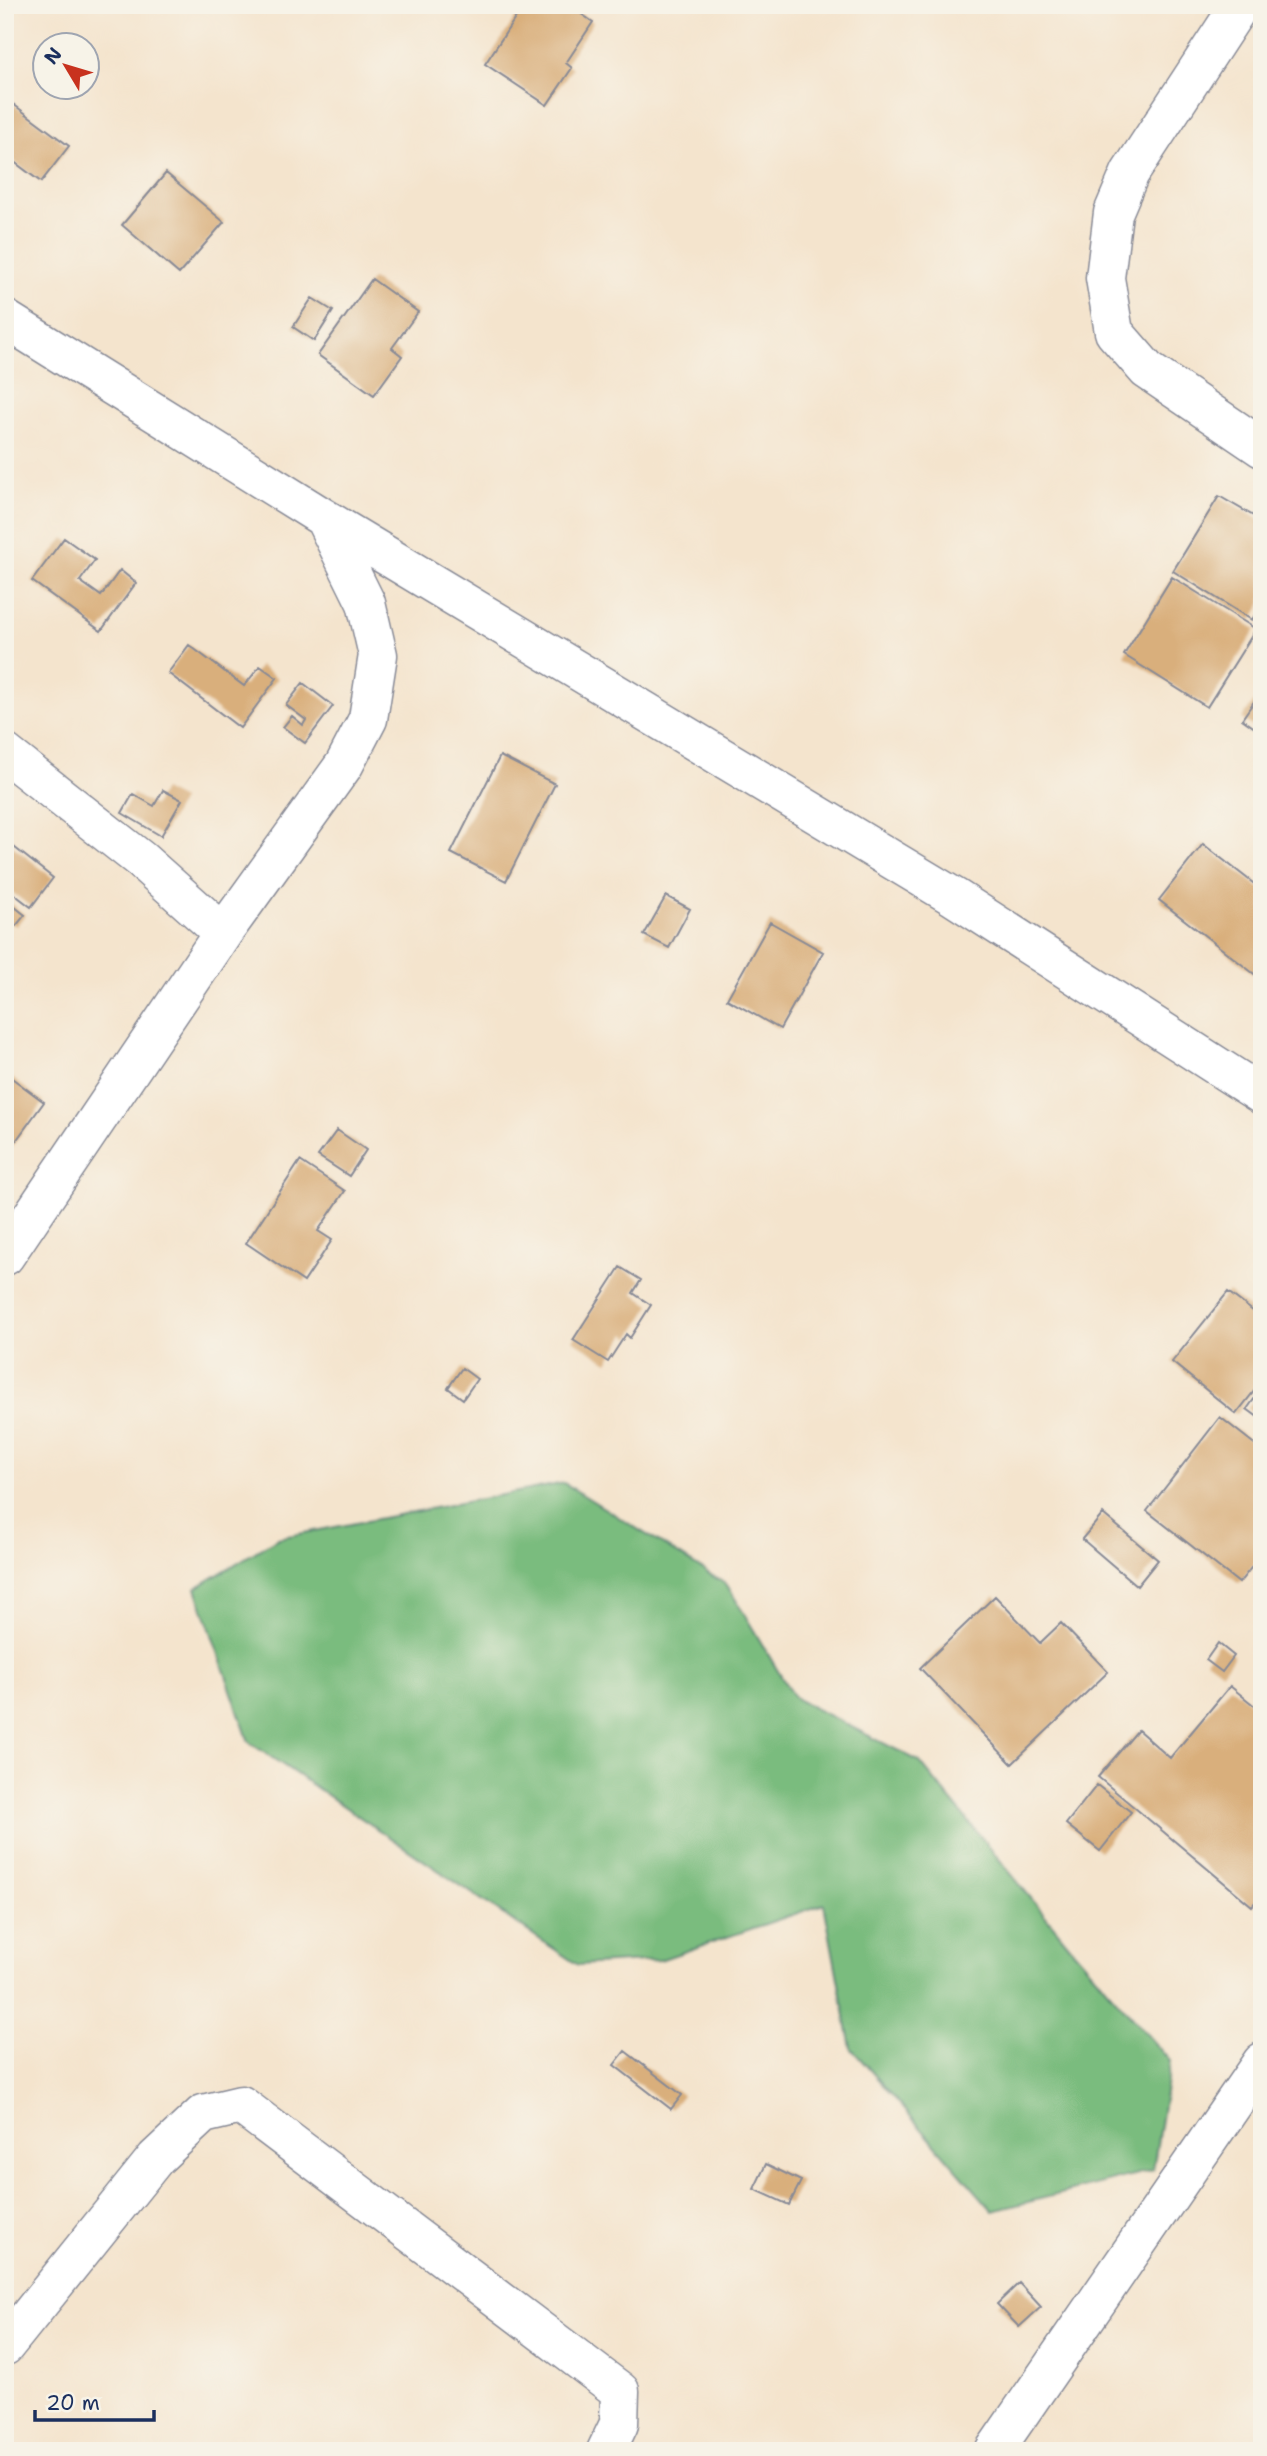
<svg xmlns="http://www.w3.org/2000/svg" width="1267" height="2456" font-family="'Shantell Sans',sans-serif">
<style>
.forest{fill:#7abc7e;stroke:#4a766e;stroke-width:2}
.building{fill:#d9af7b}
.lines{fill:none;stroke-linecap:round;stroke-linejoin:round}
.minor-casing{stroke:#888a96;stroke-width:41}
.minor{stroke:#fff;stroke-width:38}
</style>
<rect width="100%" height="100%" fill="#f7f3e8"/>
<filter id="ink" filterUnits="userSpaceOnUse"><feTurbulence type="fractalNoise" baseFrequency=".0143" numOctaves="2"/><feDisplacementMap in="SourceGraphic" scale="14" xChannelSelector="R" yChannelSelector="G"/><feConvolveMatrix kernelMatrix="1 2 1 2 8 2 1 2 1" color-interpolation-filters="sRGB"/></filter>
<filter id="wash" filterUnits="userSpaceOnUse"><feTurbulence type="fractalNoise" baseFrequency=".00686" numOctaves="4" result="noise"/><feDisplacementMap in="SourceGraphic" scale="28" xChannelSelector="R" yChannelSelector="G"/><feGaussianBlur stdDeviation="1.57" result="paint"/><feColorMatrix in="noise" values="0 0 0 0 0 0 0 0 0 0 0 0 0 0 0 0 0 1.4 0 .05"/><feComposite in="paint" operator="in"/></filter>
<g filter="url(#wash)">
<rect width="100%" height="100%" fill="#f4e4cd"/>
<path class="forest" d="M564,1483l163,102 67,113 125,63 155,190 96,110 -17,109 -160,41 -142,-163 -27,-144 -164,56 -82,5 -329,-223 -53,-154 82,-50z"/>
<g id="blocks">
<path class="building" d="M524,5h44l25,17 -27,41 6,5 -25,37 -62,-41z
M13,104l56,42 -28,36 -36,-27v-41z
M166,173l58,49 -45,52 -57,-49z
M372,279l46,33 -26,36 10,8 -28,39 -56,-40z
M312,298l21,13 -19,30 -21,-14z
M1219,496l43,25v82l-10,17 -79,-49z
M64,538l31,22 -15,21 21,15 19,-26 16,13 -35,48 -69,-50z
M1172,577l84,52 -49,78 -83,-52z
M189,645l55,41 16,-20 17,12 -37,50 -72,-55z
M303,683l30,23 -28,37 -22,-16 9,-11 11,9 3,-5 -20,-15z
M1262,690v43l-20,-14z
M500,756l55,28 -49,97 -55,-28z
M163,790l19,10 -21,36 -39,-23 11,-19 21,12z
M5,840l48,38 -22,29 -26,-20z
M1203,844l59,46v90l-103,-80z
M666,896l24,13 -21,39 -25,-13z
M5,899l20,16 -9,11 -6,-4 -5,5z
M770,922l53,30 -43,77 -53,-30z
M5,1073l39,29 -34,47 -5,-4z
M337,1130l29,20 -17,26 -31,-20z
M300,1161l45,30 -27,40 14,9 -28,42 -58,-39z
M620,1267l21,13 -8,13 18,12 -21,33 -4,-4 -18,28 -35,-22z
M1228,1292l34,26v63l-26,33 -64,-52z
M462,1368l15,11 -14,20 -15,-11z
M1262,1388v32l-15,-11z
M1220,1417l42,33v104l-23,29 -92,-72z
M1103,1514l55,46 -21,26 -55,-47z
M995,1596l45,47 21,-20 47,49 -96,92 -92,-96z
M1218,1643l16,13 -12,16 -16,-12z
M1230,1686l32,26v182l-10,12 -154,-129 40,-47 32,28z
M1097,1785l34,27 -31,39 -34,-27z
M625,2051l57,44 -11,14 -57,-44z
M766,2164l35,17 -12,24 -35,-16z
M1019,2283l22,24 -22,20 -22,-23z"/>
</g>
</g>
<g filter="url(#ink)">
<use href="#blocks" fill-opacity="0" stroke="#888a96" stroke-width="2"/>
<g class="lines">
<defs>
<path id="minor" d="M1240,5l-110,168 -17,40 -8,65 9,54 33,38 115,78
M5,319l319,199 630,379 308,198
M5,753l135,106 83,74
M5,1256l218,-323 121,-168 24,-46 10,-64 -12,-52 -42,-85
M5,2346l151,-188 47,-44 38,-9 379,286 -1,33 -13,27
M994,2451l268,-389"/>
</defs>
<use href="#minor" class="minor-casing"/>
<use href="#minor" class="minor"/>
</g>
</g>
<rect width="1267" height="2456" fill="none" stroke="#f7f3e8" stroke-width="28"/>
<g transform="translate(66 66) rotate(308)"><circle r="33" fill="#f7f3e8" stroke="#9fa5b1" stroke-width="2"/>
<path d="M0-5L12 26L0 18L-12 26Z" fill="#c8321e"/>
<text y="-10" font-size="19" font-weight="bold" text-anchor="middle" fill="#1b2f5e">N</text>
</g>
<path d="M35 2410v10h119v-10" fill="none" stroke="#1b2f5e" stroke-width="3.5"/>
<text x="46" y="2410" font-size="21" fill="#1b2f5e" stroke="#f7f3e8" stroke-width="5" paint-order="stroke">20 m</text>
</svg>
